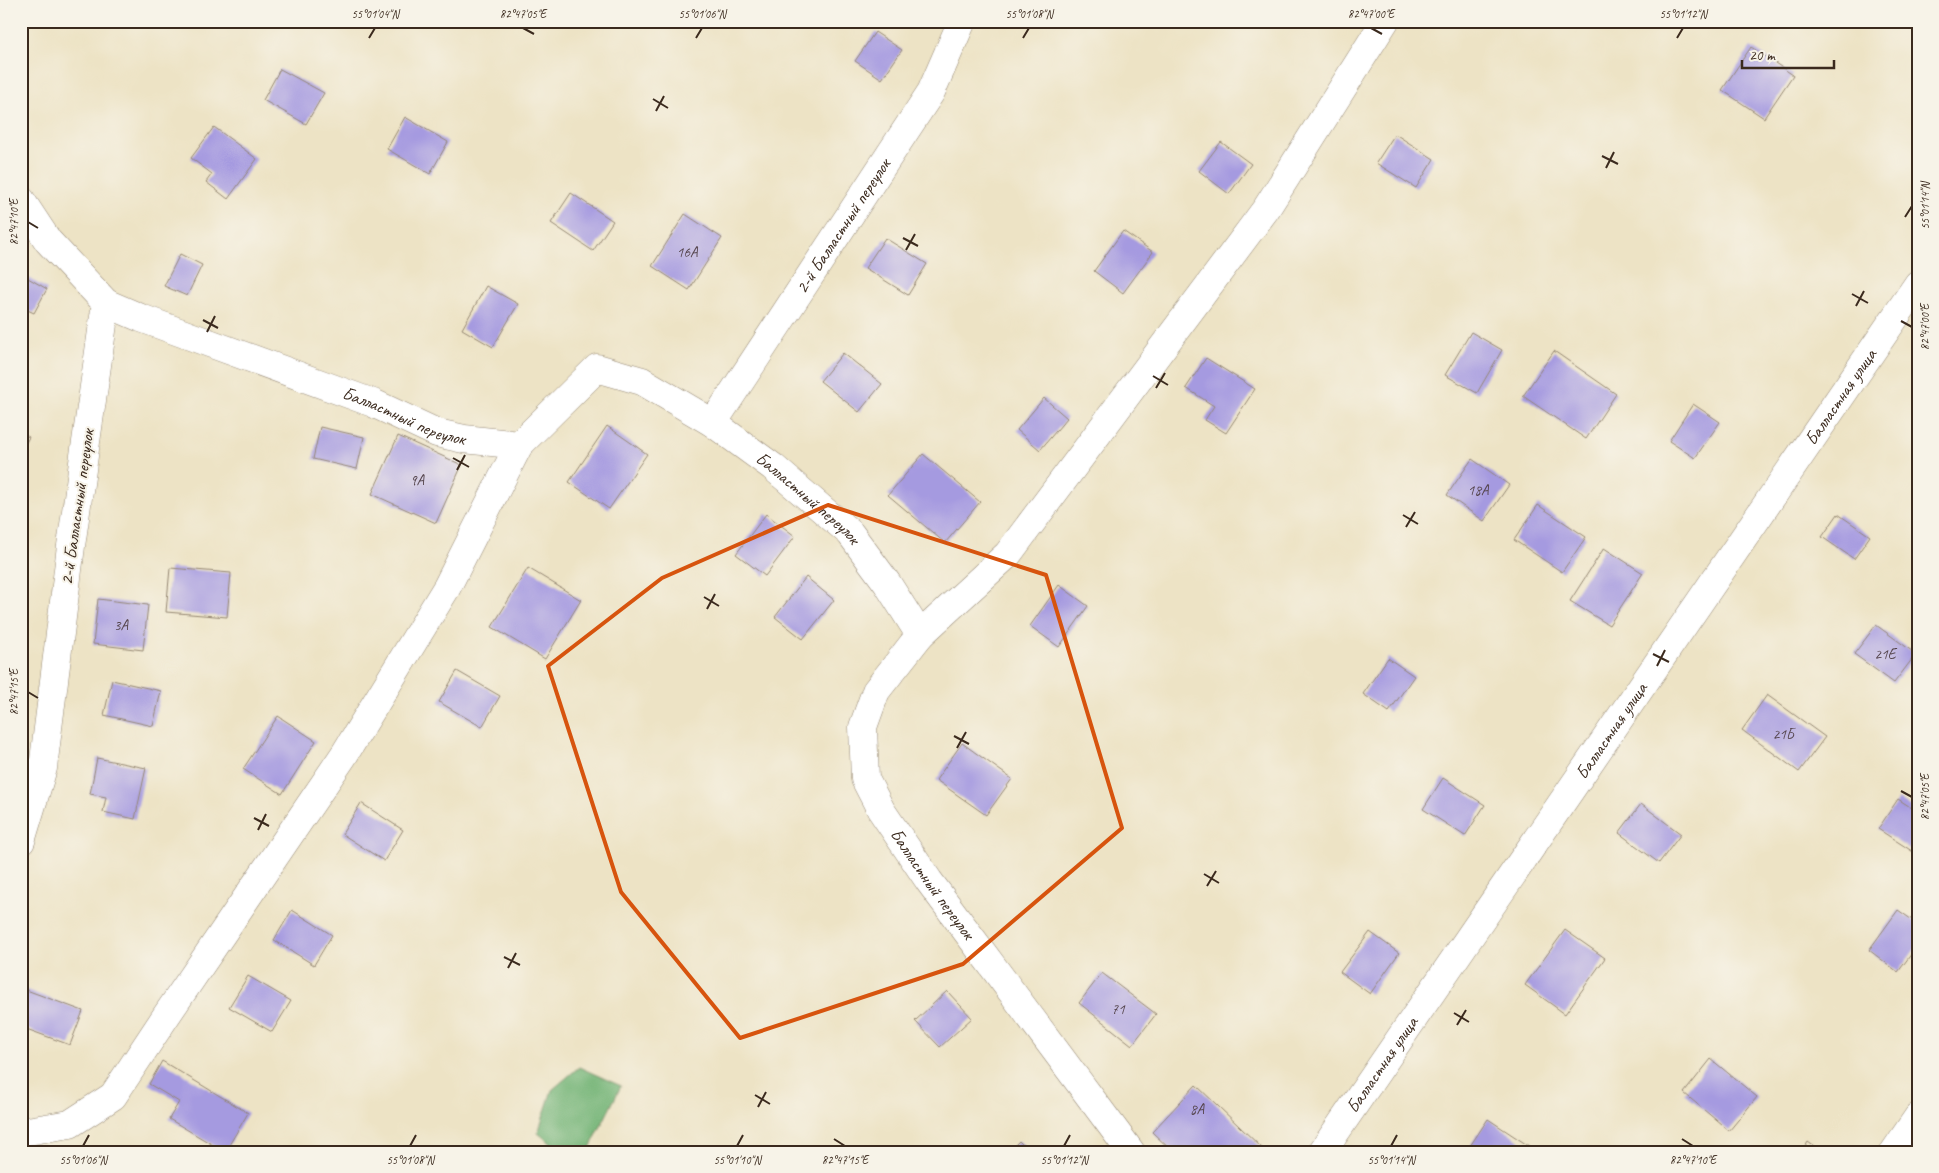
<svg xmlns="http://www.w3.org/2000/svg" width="1939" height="1173" font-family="Caveat,sans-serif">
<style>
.forest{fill:#73b476;stroke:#576f4a}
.building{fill:#a59ae0}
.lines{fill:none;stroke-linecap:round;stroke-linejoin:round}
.street-casing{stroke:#948672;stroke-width:29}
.street{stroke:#fff;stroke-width:28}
.marked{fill:none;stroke:#d7540e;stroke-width:4;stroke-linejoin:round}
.ticks{fill:none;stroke:#3b2a1e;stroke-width:2}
.labels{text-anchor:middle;stroke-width:4;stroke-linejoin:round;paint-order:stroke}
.number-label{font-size:15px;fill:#56464e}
.street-label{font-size:18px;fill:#3b2a1e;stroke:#f7f3e8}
.neatline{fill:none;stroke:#3b2a1e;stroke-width:2}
.ticks-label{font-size:12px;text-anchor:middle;fill:#3b2a1e}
</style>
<rect width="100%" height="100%" fill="#f7f3e8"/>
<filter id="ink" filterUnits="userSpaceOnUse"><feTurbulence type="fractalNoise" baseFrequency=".02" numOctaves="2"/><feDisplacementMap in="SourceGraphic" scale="10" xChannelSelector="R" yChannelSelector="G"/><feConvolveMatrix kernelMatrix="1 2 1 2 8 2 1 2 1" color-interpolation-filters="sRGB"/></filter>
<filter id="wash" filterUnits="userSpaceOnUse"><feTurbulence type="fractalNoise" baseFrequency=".0096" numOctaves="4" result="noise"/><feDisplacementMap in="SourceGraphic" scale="20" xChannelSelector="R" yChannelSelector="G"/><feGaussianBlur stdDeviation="1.12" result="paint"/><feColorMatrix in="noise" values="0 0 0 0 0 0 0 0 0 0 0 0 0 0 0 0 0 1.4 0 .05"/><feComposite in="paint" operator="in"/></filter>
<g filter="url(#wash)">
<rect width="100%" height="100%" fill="#ede3c5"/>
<path class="forest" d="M579,1067l42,19 -33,66h-26l-24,-19 14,-43z"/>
<g id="blocks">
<path class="building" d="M875,32l27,18 -20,29 -27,-18z
M1751,47l42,28 -29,43 -42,-28z
M280,69l44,24 -18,31 -43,-24z
M405,117l43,25 -18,32 -43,-25z
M214,127l43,32 -29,40 -22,-17 6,-8 -21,-16z
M1395,134l39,25 -18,29 -40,-25z
M1221,142l30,22 -22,30 -30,-23z
M571,193l42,28 -20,30 -42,-28z
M685,214l37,24 -33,52 -37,-24z
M1123,231l30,21 -30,41 -29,-22z
M885,238l42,26 -19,31 -43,-27z
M180,254l22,11 -15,31 -23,-10z
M21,274l26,15 -13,24 -13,-6z
M486,286l32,18 -25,43 -31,-18z
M1471,332l31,18 -25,43 -32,-18z
M1554,351l62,43 -30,45 -63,-43z
M843,353l39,31 -23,28 -39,-31z
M1206,358l49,31 -29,44 -21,-13 9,-14 -28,-18z
M1044,398l23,20 -27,32 -23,-20z
M1693,404l27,18 -25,36 -26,-17z
M607,426l40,28 -38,55 -40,-27z
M320,427l44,10 -7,32 -44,-10z
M21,433l8,4 -8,15z
M398,436l64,29 -26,58 -64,-29z
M923,454l57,48 -35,41 -57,-48z
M1472,459l37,26 -25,36 -37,-26z
M1538,505l48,32 -24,35 -48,-32z
M766,514l29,22 -30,40 -29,-22z
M1838,514l32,22 -16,23 -32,-22z
M1604,548l39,25 -34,52 -39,-24z
M170,568l61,5 -4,44 -61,-5z
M528,568l53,32 -36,59 -53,-32z
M806,577l28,23 -31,39 -28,-22z
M1059,585l29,21 -29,41 -29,-21z
M98,599l50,6 -5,45 -50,-6z
M1876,625l40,29 -22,29 -40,-29z
M1388,658l26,18 -25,36 -26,-18z
M457,671l43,25 -18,31 -43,-25z
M112,680l49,11 -8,35 -49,-11z
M1767,695l58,42 -26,35 -57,-42z
M278,716l38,25 -34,53 -39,-25z
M962,743l50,36 -26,36 -50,-35z
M97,758l49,10 -11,51 -32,-7 3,-15 -16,-3z
M1443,778l42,27 -20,31 -42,-27z
M1898,799l20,13v43l-40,-26z
M361,803l42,27 -19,31 -42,-27z
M1641,804l40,30 -22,29 -40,-30z
M292,910l40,25 -18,30 -40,-25z
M1898,910l20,14v21l-20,27 -29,-22z
M1565,930l40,28 -40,56 -40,-29z
M1370,932l29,21 -29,41 -30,-22z
M1102,973l54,41 -24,31 -53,-42z
M248,976l43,25 -19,31 -43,-25z
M21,988l62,23 -13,34 -49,-18z
M947,991l25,27 -32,29 -25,-26z
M1711,1059l46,38 -28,34 -45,-38z
M162,1061l86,52 -23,39 -56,-33 10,-17 -30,-18z
M1196,1085l66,63 -4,4h-85l-21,-20z
M1488,1119l41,27 -4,6h-53l-4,-3z
M1019,1141l11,11h-22z
M1808,1142l14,10h-20z"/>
</g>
</g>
<g filter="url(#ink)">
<use href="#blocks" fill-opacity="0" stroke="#948672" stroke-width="1"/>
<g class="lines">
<defs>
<g id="street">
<path d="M21,200l27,41 58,62 -35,243 -28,222 -22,73"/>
<path id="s1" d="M106,303l35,15 232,85 64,30 27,6 55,6 78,-77 45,13 71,42 60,44 77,66 37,50 33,52 -44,56 -13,36 2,52 16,31 48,71 202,271"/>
<path id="s2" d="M713,423l218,-331 31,-71"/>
<path d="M920,635l88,-81 258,-345 119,-188"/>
<path d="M21,1132l49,-8 43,-28 53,-80 178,-261 103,-168 72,-142"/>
<path id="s3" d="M1322,1152l596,-868"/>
<path d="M1894,1152l24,-35"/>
</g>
</defs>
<use href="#street" class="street-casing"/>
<use href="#street" class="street"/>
</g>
</g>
<path class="marked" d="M828,505l218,70 76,253 -159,136 -223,74 -119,-146 -73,-226 114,-88z"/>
<path class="ticks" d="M523,28l11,6M1371,28l11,6M369,38l6,-10M696,38l6,-10M1023,38l6,-10M1677,38l6,-10M653,99l15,9M656,111l8,-15M1602,156l16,8M1606,168l8,-16M1905,217l7,-11M28,222l10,6M903,238l15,8M906,250l9,-16M1852,294l16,9M1856,306l8,-15M203,320l15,8M1901,321l11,6M207,332l8,-16M1153,376l15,9M1156,388l9,-15M453,458l16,9M457,470l8,-15M1403,515l15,9M1406,527l9,-15M704,597l15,9M707,609l8,-15M1653,654l16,8M1657,666l8,-16M28,692l10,6M954,736l15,8M957,748l9,-16M1901,791l11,6M254,818l15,8M258,830l8,-16M1204,874l15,9M1207,886l9,-15M504,957l16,8M508,968l8,-15M1454,1013l15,9M1457,1025l9,-15M755,1095l15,9M758,1107l8,-15M834,1139l11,7M1682,1139l11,7M83,1146l6,-11M410,1146l6,-11M737,1146l6,-11M1064,1146l6,-11M1391,1146l6,-11"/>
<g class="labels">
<g class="number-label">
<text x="687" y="257">16А</text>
<text x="417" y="485">9А</text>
<text x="1478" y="495">18А</text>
<text x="121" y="630">3А</text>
<text x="1885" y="659">21Е</text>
<text x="1783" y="739">21Б</text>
<text x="1118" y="1014">71</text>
<text x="1197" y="1114">8А</text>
</g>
<g class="street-label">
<text dy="6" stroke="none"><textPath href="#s2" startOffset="236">2-й Балластный переулок</textPath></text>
<text dy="6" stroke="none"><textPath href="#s3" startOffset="916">Балластная улица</textPath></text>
<text dy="6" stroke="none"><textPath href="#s1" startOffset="319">Балластный переулок</textPath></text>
<text dy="6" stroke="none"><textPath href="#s1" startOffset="799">Балластный переулок</textPath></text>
<text transform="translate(77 507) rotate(-82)" y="6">2-й Балластный переулок</text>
<text dy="6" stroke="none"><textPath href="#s3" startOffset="511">Балластная улица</textPath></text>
<text dy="6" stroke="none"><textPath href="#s1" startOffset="1264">Балластный переулок</textPath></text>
<text dy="6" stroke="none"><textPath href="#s3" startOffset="106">Балластная улица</textPath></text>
</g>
</g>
<rect width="1939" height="1173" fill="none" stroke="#f7f3e8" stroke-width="55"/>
<path d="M1742 60v8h92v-8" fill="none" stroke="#3b2a1e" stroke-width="2.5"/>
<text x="1749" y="60" font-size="15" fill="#3b2a1e" stroke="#f7f3e8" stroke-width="4" paint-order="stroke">20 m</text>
<rect x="28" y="28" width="1884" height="1118" class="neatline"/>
<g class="ticks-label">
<text x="375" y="18">55°01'04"N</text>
<text x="523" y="18">82°47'05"E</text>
<text x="702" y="18">55°01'06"N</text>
<text x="1029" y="18">55°01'08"N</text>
<text x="1371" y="18">82°47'00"E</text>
<text x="1683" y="18">55°01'12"N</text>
<text transform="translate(1925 206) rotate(-90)" y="4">55°01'14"N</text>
<text transform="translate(14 222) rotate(-90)" y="4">82°47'10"E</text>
<text transform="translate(1925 327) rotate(-90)" y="4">82°47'00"E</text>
<text transform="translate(14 692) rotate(-90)" y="4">82°47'15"E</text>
<text transform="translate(1925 797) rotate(-90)" y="4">82°47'05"E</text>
<text x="83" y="1164">55°01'06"N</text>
<text x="410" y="1164">55°01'08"N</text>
<text x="737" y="1164">55°01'10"N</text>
<text x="845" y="1164">82°47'15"E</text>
<text x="1064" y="1164">55°01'12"N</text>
<text x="1391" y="1164">55°01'14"N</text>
<text x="1693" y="1164">82°47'10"E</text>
</g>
</svg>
